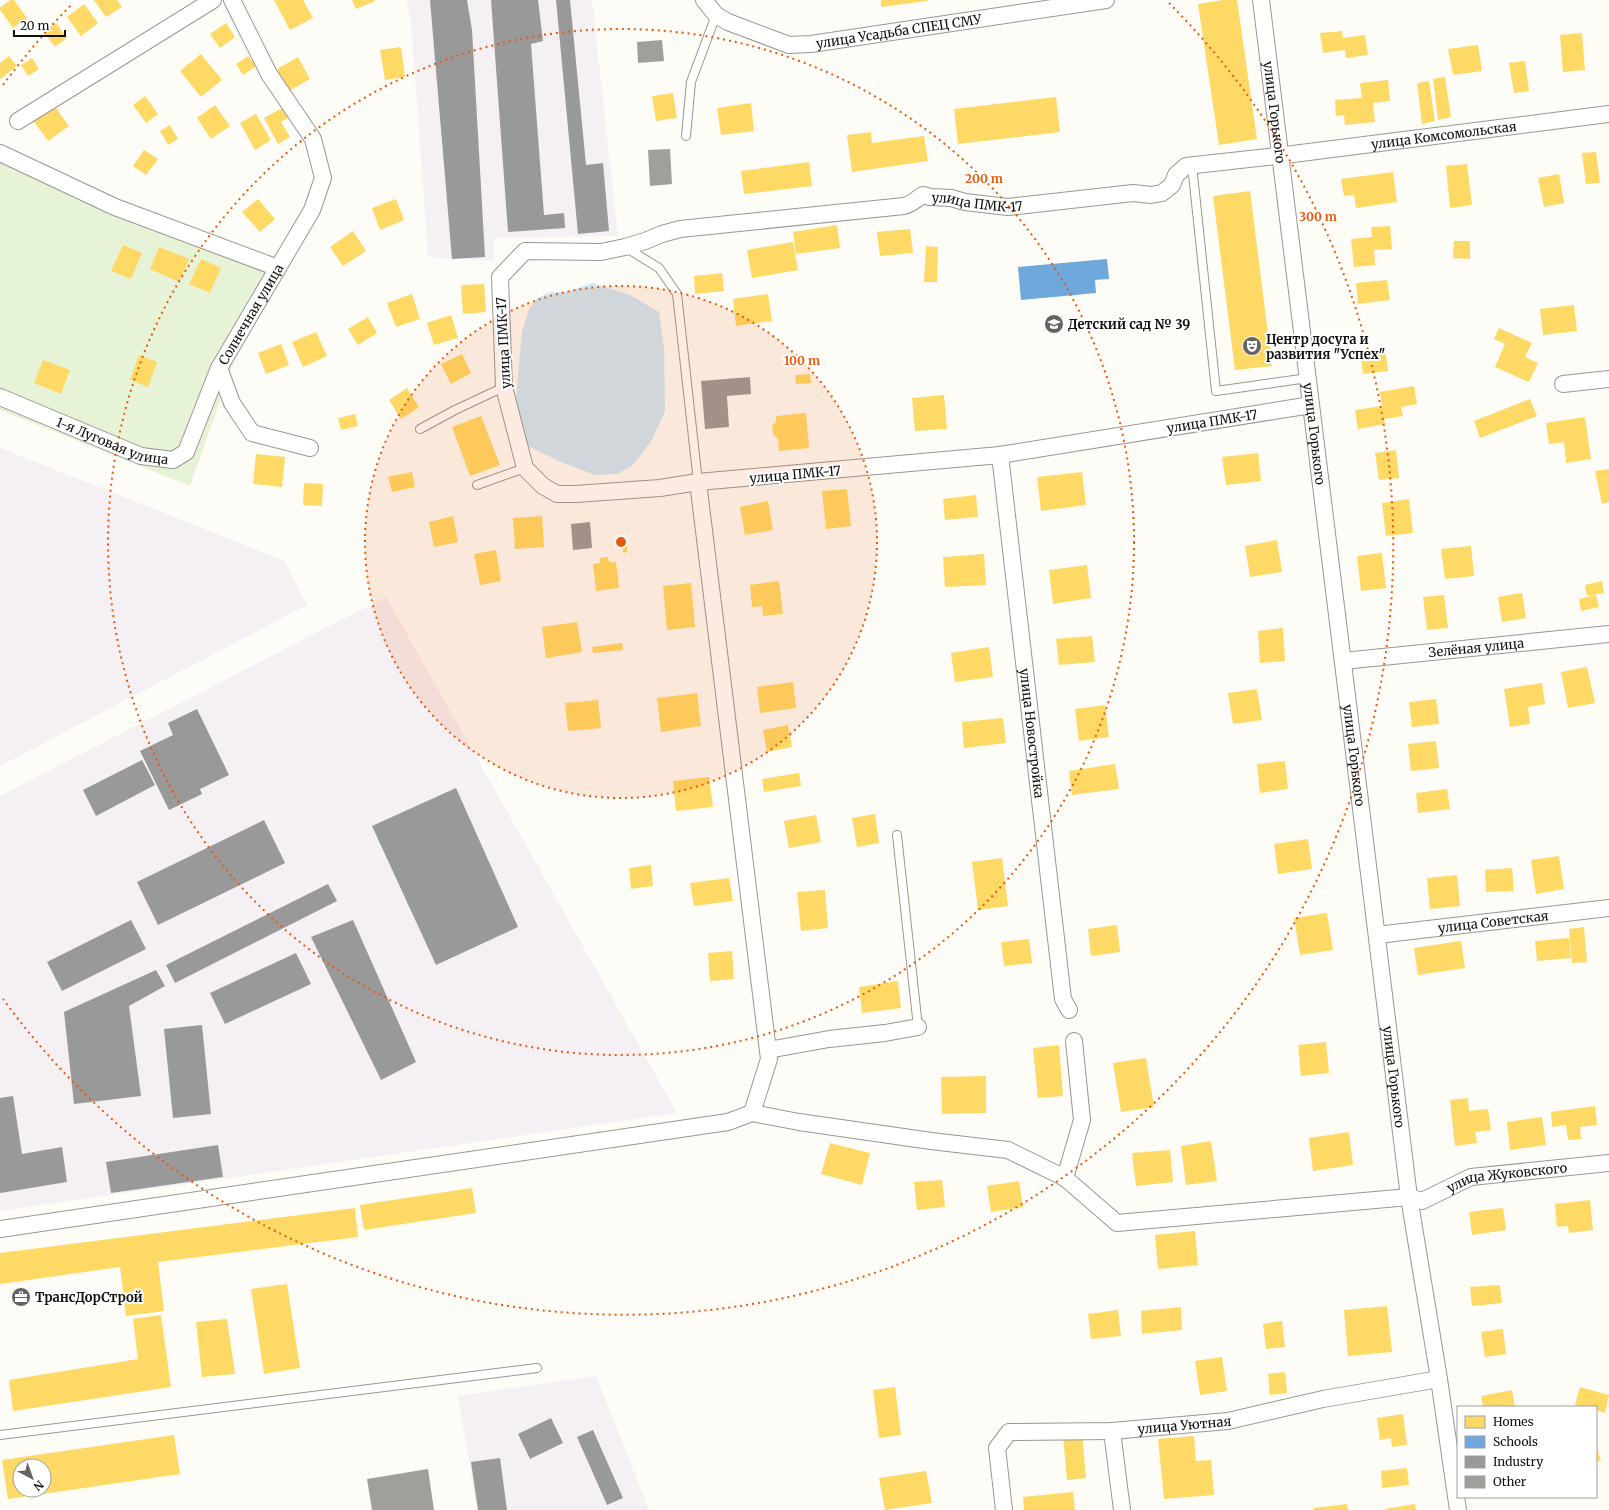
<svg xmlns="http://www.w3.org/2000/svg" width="1609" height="1510" font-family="Merriweather,serif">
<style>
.industrial{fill:#f5f0f3}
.green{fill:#e7f3d7}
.water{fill:#cde8f7}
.homes{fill:#ffd966;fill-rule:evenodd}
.schools{fill:#6fa8dc}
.industry{fill:#999}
.building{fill:#a19f9c}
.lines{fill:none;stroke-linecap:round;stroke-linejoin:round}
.service-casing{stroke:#979795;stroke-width:10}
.minor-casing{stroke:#979795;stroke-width:18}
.service{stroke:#fffffe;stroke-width:8}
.minor{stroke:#fffffe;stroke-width:16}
.ring{fill:none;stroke:#e8590c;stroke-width:2;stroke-dasharray:2 4}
.labels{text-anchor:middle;stroke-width:4;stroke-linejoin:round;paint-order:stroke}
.street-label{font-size:13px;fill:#111;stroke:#fff}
.poi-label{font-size:13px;font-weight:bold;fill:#111;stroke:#fff;text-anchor:start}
.centre{fill:#e8590c;stroke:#fff;stroke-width:2}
.ring-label{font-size:12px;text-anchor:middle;font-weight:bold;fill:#e8590c;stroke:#fff;stroke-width:4;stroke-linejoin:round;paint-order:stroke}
</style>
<rect width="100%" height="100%" fill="#fdfcf7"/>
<path class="industrial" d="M406,0h186l26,236 -124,2v23l-66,-4 -17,-235z
M0,448l285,113 22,44 -307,161z
M386,597l291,516 -677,98v-415z
M596,1376l53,134h-172l-19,-114z"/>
<path class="green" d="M0,156l267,112 -77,218 -190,-76z"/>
<path class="water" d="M593,283l37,12 29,17 5,37 1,62 -13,29 -19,25 -16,9 -22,1 -36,-14 -31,-15 -8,-12 -4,-16v-20l6,-66 7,-23 8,-11 14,-6h15z"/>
<path class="homes" d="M10,0h4l13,18 -14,10 -13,-18v-2z
M94,0h23l5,7 -16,10z
M274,0h29l10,18 -23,12z
M352,0h23v1l-19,8z
M881,0h46v1l-46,6z
M1223,0h14l20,139 -38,6 -21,-141z
M84,4l14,19 -17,13 -14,-19z
M56,23l11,15 -12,9 -11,-15z
M226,23l9,14 -15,11 -10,-14z
M1342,31l1,7 22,-3 3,20 -22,3 -1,-8 -22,3 -3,-20z
M1582,33l3,37 -22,2 -3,-37z
M1478,45l4,26 -29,4 -5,-26z
M401,47l4,30 -20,3 -5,-30z
M201,54l21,26 -21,17 -21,-26z
M9,56l8,10 -17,13v-16z
M248,56l8,10 -13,9 -7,-11z
M298,57l12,22 -21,12 -12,-22z
M32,58l7,11 -11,7 -7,-11z
M1525,61l4,30 -15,2 -5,-30z
M1445,77l6,40 -13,3 -5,-41z
M1388,80l2,21 -17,2 2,19 -30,3 -1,-10 -8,1 -1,-16 27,-2 -2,-15z
M1429,81l6,40 -13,3 -5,-41z
M673,93l4,25 -21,3 -4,-25z
M145,96l13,18 -12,9 -13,-18z
M1056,97l4,35 -102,12 -4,-35z
M751,103l3,28 -33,4 -4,-27z
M53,104l16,22 -21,15 -16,-22z
M215,105l15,21 -19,13 -14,-21z
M282,108l6,10 -7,4 9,15 -12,7 -14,-26z
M256,114l15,26 -16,10 -15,-27z
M170,125l8,14 -10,6 -8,-14z
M871,132l1,11 52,-7 4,25 -76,11 -5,-37z
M144,150l14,9 -12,16 -13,-9z
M1596,152l4,31 -14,1 -4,-31z
M809,162l3,24 -68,8 -3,-23z
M1467,164l5,41 -22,3 -4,-42z
M1393,172l4,30 -41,6 -2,-13 -10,1 -3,-17z
M1559,174l5,29 -20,4 -6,-29z
M1250,191l22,175 -37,4 -22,-174z
M258,199l17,20 -15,13 -18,-20z
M396,199l8,21 -24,10 -8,-22z
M837,225l3,23 -44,6 -3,-22z
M1390,226l2,23 -18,1 1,15 -21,2 -3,-28 21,-2 -1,-10z
M910,229l3,24 -33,3 -3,-24z
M353,231l13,20 -23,15 -13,-19z
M1454,241h16v18l-17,-1z
M793,242l5,28 -46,8 -5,-28z
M123,245l19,8 -11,26 -20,-8z
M926,246l12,1 -1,35h-13z
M159,247l30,12 -10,23 -29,-13z
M201,259l20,9 -11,25 -21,-9z
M722,273l2,18 -29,3 -1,-18z
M1387,280l3,20 -32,4 -2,-21z
M484,284l2,28 -23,2 -2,-29z
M412,294l8,25 -24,8 -9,-24z
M768,294l4,27 -36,5 -3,-27z
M1574,305l3,26 -34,4 -3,-26z
M451,315l7,23 -24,7 -7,-22z
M368,317l9,16 -19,12 -10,-16z
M1499,328l33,15 -7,14 13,6 -9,19 -34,-15 10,-23 -11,-5z
M316,332l11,24 -24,11 -11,-25z
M281,344l8,21 -23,9 -8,-21z
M1385,348l3,23 -25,3 -3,-23z
M462,354l9,19 -20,11 -10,-20z
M139,355l18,7 -9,25 -18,-7z
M43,360l27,10 -9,24 -27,-11z
M810,374l1,9 -15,1 -1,-9z
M1414,386l3,18 -16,3 2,9 -19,3 1,5 -27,5 -3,-19 27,-4 -2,-14z
M407,388l12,19 -18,12 -12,-19z
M944,395l3,34 -32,2 -3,-33z
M1530,399l7,17 -57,22 -6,-17z
M806,413l3,35 -30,3 -1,-12 -5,-5 -1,-8 4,-4v-6z
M355,414l3,12 -17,4 -3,-12z
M481,416l19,49 -30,11 -18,-49z
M1585,417l6,42 -25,4 -2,-21 -15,2 -3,-21z
M1396,450l3,28 -20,2 -4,-27z
M1258,453l3,28 -35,4 -4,-28z
M256,454l29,3 -3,30 -29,-3z
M1609,469v33l-7,2 -7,-33z
M412,472l3,15 -23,5 -4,-15z
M1082,472l4,33 -45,6 -4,-34z
M304,483l19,1 -1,22 -19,-1z
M847,489l4,37 -25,3 -4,-38z
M976,495l2,22 -33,3 -2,-21z
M1409,499l4,34 -27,3 -4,-33z
M768,501l5,29 -28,5 -5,-28z
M453,516l5,26 -24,5 -5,-25z
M542,516l2,31 -29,2 -2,-31z
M1277,540l5,32 -32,5 -5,-31z
M622,545h5v7l-4,1z
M1471,546l3,30 -29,3 -4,-30z
M496,550l5,31 -21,4 -6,-31z
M1382,553l4,35 -25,3 -4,-35z
M984,554l2,31 -41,2 -2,-30z
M608,557l1,5h7l3,26 -23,3 -3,-27 7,-1v-5z
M1087,565l4,33 -38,6 -4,-34z
M779,581l4,33 -20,2 -1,-10 -10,1 -2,-22z
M1602,581l2,12 -17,3 -2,-11z
M691,583l4,44 -28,3 -4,-44z
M1522,593l4,25 -24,4 -4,-25z
M1444,595l4,33 -21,2 -4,-33z
M1596,595l3,12 -18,4 -2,-12z
M577,622l5,30 -36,6 -4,-31z
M1283,628l2,33 -25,2 -2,-32z
M1092,636l3,26 -36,3 -3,-26z
M622,643l1,7 -30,3 -1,-6z
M989,647l4,30 -38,5 -4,-29z
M1587,667l8,36 -27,5 -7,-36z
M793,682l3,26 -36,5 -3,-26z
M1542,683l3,21 -17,3 2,17 -20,3 -6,-38z
M1257,689l5,31 -29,4 -5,-31z
M697,693l4,33 -40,6 -4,-34z
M1436,699l3,25 -27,3 -3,-25z
M598,700l3,28 -33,3 -3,-28z
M1105,705l4,32 -30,4 -4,-32z
M1003,718l3,25 -42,5 -2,-26z
M788,725l4,22 -25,5 -4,-22z
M1436,741l3,27 -28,3 -3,-27z
M1285,761l3,28 -28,4 -3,-29z
M1115,764l4,25 -47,6 -3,-24z
M799,773l2,13 -37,6 -2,-13z
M709,777l4,30 -37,4 -3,-30z
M1447,789l3,20 -32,4 -2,-20z
M875,814l4,29 -22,4 -5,-29z
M816,815l5,27 -32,6 -5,-27z
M1308,839l4,30 -34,5 -4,-30z
M1559,856l5,33 -28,5 -5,-34z
M1002,858l6,48 -30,4 -6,-48z
M651,865l2,21 -22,3 -2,-21z
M1512,868l2,23 -28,1 -1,-22z
M1457,875l3,31 -30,3 -3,-31z
M729,878l4,23 -39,5 -4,-23z
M825,890l3,38 -27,3 -4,-39z
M1327,913l6,37 -33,5 -6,-37z
M1117,925l3,27 -29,4 -3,-27z
M1584,927l3,35 -15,1 -3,-34z
M1569,938l2,20 -34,3 -2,-20z
M1029,939l3,24 -28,3 -3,-24z
M1461,941l4,27 -47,7 -4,-27z
M732,951l2,28 -24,2 -2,-28z
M898,981l3,27 -39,5 -3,-26z
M1326,1042l3,31 -28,3 -3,-31z
M1059,1045l4,51 -25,2 -5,-50z
M1146,1058l8,49 -33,5 -8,-49z
M986,1076v37l-44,1 -1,-37z
M1468,1098l1,13 19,-2 3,21 -16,2 2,11 -22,3 -5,-46z
M1595,1106l2,19 -17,2 1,12 -13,1 -2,-15 -14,2 -1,-15z
M1542,1117l4,28 -36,5 -3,-28z
M1349,1132l4,33 -40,6 -4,-33z
M1211,1141l6,40 -31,4 -5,-39z
M830,1143l40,10 -8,32 -41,-11z
M1170,1150l3,32 -37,4 -4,-33z
M942,1180l3,27 -28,3 -3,-28z
M1019,1181l4,26 -32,5 -4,-26z
M472,1188l4,25 -112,17 -4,-25z
M1590,1200l3,30 -24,3 -1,-7 -11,1 -2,-23z
M355,1208l3,29 -200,25 6,49 -38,5 -6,-49 -120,17v-31z
M1503,1208l3,22 -34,5 -3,-23z
M1195,1231l3,34 -40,4 -3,-34z
M287,1284l13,84 -36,6 -13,-85z
M1500,1285l2,18 -30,3 -2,-19z
M1387,1306l5,46 -44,4 -4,-46z
M1181,1307l1,23 -40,4 -1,-23z
M1118,1310l3,26 -30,3 -3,-25z
M161,1315l10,72 -158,24 -4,-31 129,-21 -5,-40z
M227,1319l8,55 -33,3 -6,-55z
M1282,1321l3,26 -19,2 -3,-25z
M1503,1329l3,25 -21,3 -4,-25z
M1222,1357l5,34 -27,4 -5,-34z
M1285,1372l2,21 -17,2 -2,-21z
M895,1387l6,48 -22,3 -6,-48z
M1580,1387l29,8 -4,18 -9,-3v-3h-12l-9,-2z
M1512,1390l3,17h-32l-2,-11z
M1403,1414l4,31 -15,2 -1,-9 -11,2 -3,-22z
M1082,1434l4,44 -19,2 -4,-44z
M174,1435l6,39 -172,25 -6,-39zM20,1466h24v24h-24z
M1194,1436l2,25 15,-1 3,35 -50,4 -6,-60z
M1596,1446l5,14 -5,2z
M1407,1468l2,17 -27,3 -1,-17z
M926,1471l6,32 -47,7 -6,-32z
M1073,1492l2,18h-51l-1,-13z
M1347,1504l1,6h-34v-2z
M1415,1504l1,6h-31v-1z"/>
<path class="schools" d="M1107,259l2,20 -14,1 1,13 -75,7 -3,-33z"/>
<path class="industry" d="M430,0h37l5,30 13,227 -33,2z
M491,0h47l5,41 -12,3 13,171 20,-2 1,15 -57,4z
M556,0h14l16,165 17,-2 6,68 -31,3z
M750,377l1,17 -24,2 2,31 -24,2 -4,-48z
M590,522l2,26 -19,2 -2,-26z
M197,709l32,66 -29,14 2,5 -33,16 -29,-59 33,-16 -5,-12z
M142,760l13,25 -59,31 -13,-26z
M456,788l62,139 -82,38 -64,-139z
M264,820l21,43 -127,62 -21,-43z
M328,884l9,17 -162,82 -9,-18z
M131,920l15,29 -84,42 -15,-29z
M353,920l63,142 -35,18 -70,-143z
M296,953l15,31 -86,40 -15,-31z
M156,970l9,16 -36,20 12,90 -67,8 -10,-92z
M202,1025l9,89 -38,4 -9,-89z
M13,1096l9,58 40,-7 5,35 -67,11v-95z
M218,1145l5,32 -112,16 -5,-31z
M551,1418l12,25 -33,16 -12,-25z
M593,1430l30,68 -16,7 -30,-68z
M500,1458l7,52h-29l-7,-48z"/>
<path class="building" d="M662,40l2,21 -26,2 -1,-21z
M670,149l2,35 -22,2 -2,-36z
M428,1469l6,41h-62l-5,-31z"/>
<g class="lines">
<defs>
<path id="service" d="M686,136l5,-54 25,-67
M1192,165l24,226 92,-13
M625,247l34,21 18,26 21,188
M420,429l35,-19 49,-23
M477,485l48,-17
M897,835l21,192
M0,1435l537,-67"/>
<g id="minor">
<path id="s1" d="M704,0l12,15 12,7 61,23 22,-1 295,-44"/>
<path id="s2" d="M1261,0l148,1197 30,182 19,131"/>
<path d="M18,121l195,-121"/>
<path d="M0,153l115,54 163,61"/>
<path d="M219,368l13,35 20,30 58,15"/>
<path d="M1563,384l46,-5"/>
<path id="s3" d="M0,397l141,59 32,4 13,-8 33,-84 93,-158 11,-32 -10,-39 -44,-65 -37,-74"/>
<path id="s4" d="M1311,405l-311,50 -302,27 -38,6 -84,6h-19l-14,-8 -18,-18 -21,-81 -4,-110 25,-26 76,1 24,-5 20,-6 17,-7 18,-5 224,-23c8,-2 12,-7 19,-11l7,2 21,1 14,4 43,5 125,-14 18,2 11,-2 10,-8 4,-10 10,-9 99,-11 324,-41"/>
<path id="s5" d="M1000,455l63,544 6,11"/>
<path d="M698,482l71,577 -17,54"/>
<path id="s6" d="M1343,661l266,-27"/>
<path id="s7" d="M1377,935l232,-27"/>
<path d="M768,1050l61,-11 56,-6 33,-6"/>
<path d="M1065,1178l17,-58 -8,-79"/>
<path id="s8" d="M0,1229l728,-107 24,-9 47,9 132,19 77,9 57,28 52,45 292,-26 13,4 49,-24 138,-14"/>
<path d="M1112,1431l10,79"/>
<path id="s9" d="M1004,1510l-7,-62 12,-16 103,-1 116,-10 95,-22 116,-20"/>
</g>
</defs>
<use href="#service" class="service-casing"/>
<use href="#minor" class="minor-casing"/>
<use href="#service" class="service"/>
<use href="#minor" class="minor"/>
</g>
<circle cx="621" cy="542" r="256" fill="#e8590c" fill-opacity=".12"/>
<g class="ring">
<circle cx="621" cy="542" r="256"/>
<circle cx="621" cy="542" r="513"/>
<path d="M3 85A769 769 0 0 1 73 3M1169 3A769 769 0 1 1 3 999"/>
</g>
<defs>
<symbol id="school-disc" viewBox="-11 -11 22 22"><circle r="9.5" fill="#646362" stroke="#fff"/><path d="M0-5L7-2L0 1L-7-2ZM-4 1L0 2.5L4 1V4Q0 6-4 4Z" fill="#fff"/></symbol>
<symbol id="theatre-disc" viewBox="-11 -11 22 22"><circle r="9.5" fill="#646362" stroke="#fff"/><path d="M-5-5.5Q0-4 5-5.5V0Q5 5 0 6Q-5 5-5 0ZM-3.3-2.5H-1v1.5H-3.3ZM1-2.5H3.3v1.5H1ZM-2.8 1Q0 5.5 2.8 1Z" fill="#fff"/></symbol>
<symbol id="office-disc" viewBox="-11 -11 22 22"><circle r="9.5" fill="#646362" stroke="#fff"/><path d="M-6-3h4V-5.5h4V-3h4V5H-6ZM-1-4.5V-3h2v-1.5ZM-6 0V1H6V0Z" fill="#fff"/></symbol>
</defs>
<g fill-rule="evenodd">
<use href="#school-disc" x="1043" y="313" width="22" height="22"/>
<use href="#theatre-disc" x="1241" y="335" width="22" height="22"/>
<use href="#office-disc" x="10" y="1286" width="22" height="22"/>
</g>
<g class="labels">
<g class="street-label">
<text dy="5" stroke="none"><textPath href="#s1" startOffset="209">улица Усадьба СПЕЦ СМУ</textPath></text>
<text dy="5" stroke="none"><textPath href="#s2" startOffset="113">улица Горького</textPath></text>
<text dy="5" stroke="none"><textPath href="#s4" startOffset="1975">улица Комсомольская</textPath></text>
<text dy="5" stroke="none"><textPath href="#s4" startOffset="1492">улица ПМК-17</textPath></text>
<text dy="5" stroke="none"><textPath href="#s3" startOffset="353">Солнечная улица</textPath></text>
<text transform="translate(503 343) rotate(-93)" y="5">улица ПМК-17</text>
<text transform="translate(1212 421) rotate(-9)" y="5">улица ПМК-17</text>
<text dy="5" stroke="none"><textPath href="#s2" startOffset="437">улица Горького</textPath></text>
<text dy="5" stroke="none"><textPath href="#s3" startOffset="121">1-я Луговая улица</textPath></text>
<text transform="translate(795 474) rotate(-5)" y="5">улица ПМК-17</text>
<text dy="5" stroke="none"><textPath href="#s6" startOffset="134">Зелёная улица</textPath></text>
<text dy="5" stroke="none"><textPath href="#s5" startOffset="280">улица Новостройка</textPath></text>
<text dy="5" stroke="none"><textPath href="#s2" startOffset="761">улица Горького</textPath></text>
<text dy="5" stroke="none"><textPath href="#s7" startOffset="117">улица Советская</textPath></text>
<text dy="5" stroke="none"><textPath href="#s2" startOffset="1085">улица Горького</textPath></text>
<text dy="5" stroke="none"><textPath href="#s8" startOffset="1549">улица Жуковского</textPath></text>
<text dy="5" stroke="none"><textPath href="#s9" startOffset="258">улица Уютная</textPath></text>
</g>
<g class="poi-label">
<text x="1068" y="329">Детский сад № 39</text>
<text x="1266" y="344">Центр досуга и<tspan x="1266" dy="15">развития "Успех"</tspan></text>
<text x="35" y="1302">ТрансДорСтрой</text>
</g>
</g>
<circle cx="621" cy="542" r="6" class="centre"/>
<g class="ring-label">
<text x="984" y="183">200 m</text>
<text x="1318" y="221">300 m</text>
<text x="802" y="365">100 m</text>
</g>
<rect x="1457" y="1406" width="140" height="92" fill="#ffffff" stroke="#a0a0a0"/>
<rect x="1465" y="1416" width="20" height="12" fill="#ffd966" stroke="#a0a0a0"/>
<text x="1493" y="1426" font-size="12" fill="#111111">Homes</text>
<rect x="1465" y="1436" width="20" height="12" fill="#6fa8dc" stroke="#a0a0a0"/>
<text x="1493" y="1446" font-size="12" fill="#111111">Schools</text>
<rect x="1465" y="1456" width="20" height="12" fill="#999999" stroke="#a0a0a0"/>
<text x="1493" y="1466" font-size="12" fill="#111111">Industry</text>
<rect x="1465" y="1476" width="20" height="12" fill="#a19f9c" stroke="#a0a0a0"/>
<text x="1493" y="1486" font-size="12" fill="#111111">Other</text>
<g transform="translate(32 1478) rotate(139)"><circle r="19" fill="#ffffff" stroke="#a0a0a0"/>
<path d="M0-3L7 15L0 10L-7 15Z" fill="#646362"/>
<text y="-6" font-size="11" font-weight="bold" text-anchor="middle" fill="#111111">N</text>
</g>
<path d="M14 30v6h51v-6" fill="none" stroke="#111111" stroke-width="2"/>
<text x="20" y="30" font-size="12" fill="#111111" stroke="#ffffff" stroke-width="3" paint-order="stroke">20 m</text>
</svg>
